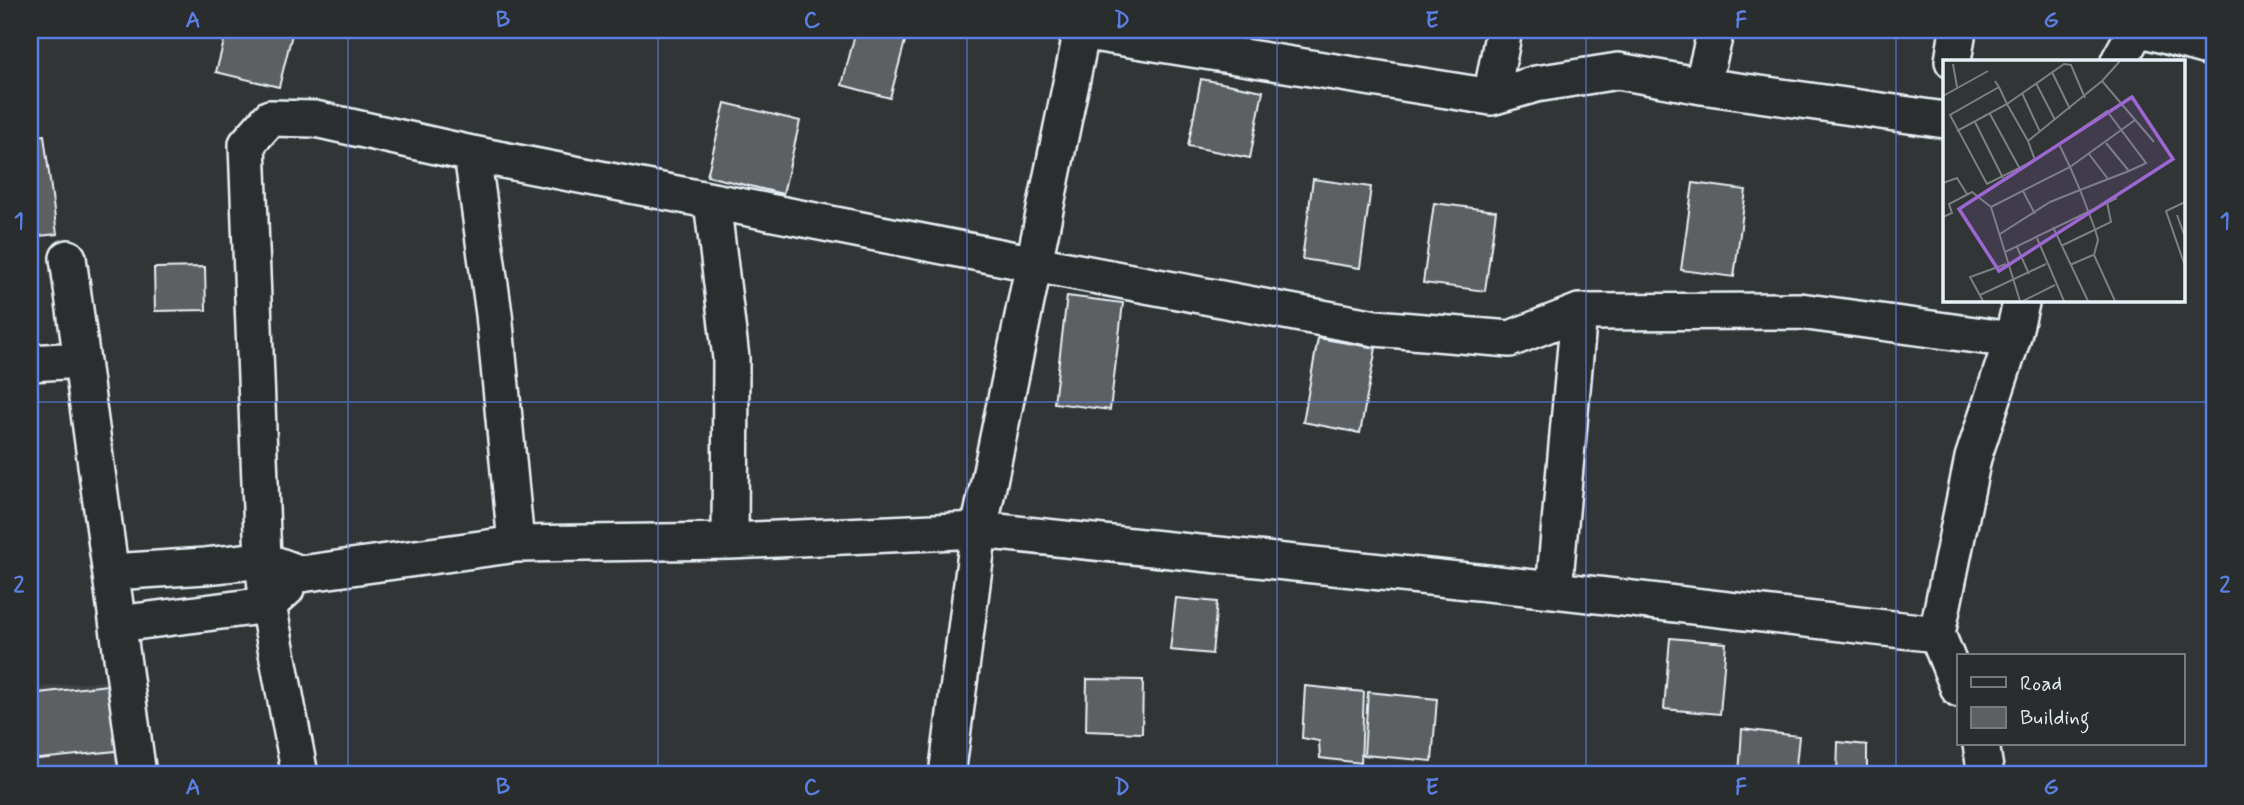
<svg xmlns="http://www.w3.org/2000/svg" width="2244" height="805" font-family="Mynerve,sans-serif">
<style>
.built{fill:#3f4244}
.building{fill:#5c6063;stroke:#e8f1f8;stroke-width:2}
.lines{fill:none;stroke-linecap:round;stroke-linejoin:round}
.minor-casing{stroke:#e8f1f8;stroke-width:40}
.minor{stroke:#2a2d2e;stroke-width:35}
.grid{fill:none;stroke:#5a7fe2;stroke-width:2;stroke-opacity:0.55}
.inset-road{fill:none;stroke:#7b8084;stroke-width:2}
.view{fill:#9c67d0;fill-opacity:0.15;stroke:#9c67d0;stroke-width:3.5}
.inset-edge{fill:none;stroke:#e8f1f8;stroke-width:3.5}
.neatline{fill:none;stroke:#5a7fe2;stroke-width:2.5}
.grid-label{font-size:23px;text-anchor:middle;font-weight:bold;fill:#5a7fe2}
</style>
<rect width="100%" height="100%" fill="#323536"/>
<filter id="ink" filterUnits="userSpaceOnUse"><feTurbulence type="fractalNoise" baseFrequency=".0143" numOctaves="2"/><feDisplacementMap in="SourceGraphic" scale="14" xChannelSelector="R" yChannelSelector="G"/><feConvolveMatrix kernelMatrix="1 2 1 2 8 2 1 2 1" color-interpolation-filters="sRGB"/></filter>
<g filter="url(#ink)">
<path class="built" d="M122,679l10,96h-102v-87z"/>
<path class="building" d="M227,30h66l-14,57 -63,-15z
M856,30h52l-18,68 -48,-13z
M1201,79l62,12 -13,67 -62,-12z
M725,103l75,18 -17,73 -76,-18z
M44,135l13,99 -27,3v-101z
M1313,179l58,8 -11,81 -58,-9z
M1693,183l53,7 -12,87 -53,-7z
M1434,203l62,8 -11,80 -62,-8z
M205,267l1,43 -51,1 -1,-43z
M1067,296l56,7 -13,107 -56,-7z
M1318,338l58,10 -16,85 -57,-11z
M1176,598l41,4 -5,52 -42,-4z
M1670,638l56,5 -6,71 -56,-5z
M1087,679l56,1 -1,53 -56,-2z
M116,684l9,66 -95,10v-66z
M1305,686l59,6 -3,71 -41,-5 -1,-17 -17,-3z
M1368,692l69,7 -5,62 -68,-6z
M1742,729l57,7 -4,39h-56z
M1838,742l29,3v30h-30z"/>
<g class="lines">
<defs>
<path id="minor" d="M1074,30l417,67 45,-13 82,-13 84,15 243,34
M2145,30l69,19
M1953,61l5,-31
M2119,61l17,-31
M1702,86l14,-56
M1491,97l13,-67
M472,154l22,160 22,230
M712,201l19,157 -1,183
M68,258l70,517
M30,363l51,-3
M111,572l94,-6 58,-6 38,14 215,-30 214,-3 249,-11 575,60 383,44
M1554,590l25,-278
M118,624l150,-19 18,-16
M1959,689l-22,-55 36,-176 39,-118 10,-41
M1981,744l5,31
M300,775l-32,-170 -5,-45 -16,-416 23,-26 45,1 157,35 563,110 340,64 135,11 69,-27 221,-1 212,29
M947,775l32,-245 103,-500"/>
</defs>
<use href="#minor" class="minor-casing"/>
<use href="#minor" class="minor"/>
</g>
</g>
<path class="grid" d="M348,30v745M658,30v745M967,30v745M1277,30v745M1586,30v745M1896,30v745M30,402h2184"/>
<g transform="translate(1943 60)">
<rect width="242" height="242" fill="#323536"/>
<path class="inset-road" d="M177,1l-18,20 52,61M10,4l4,23M109,12l18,37M52,21l4,6 8,17 21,37 7,19 -48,24 -37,-69 49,-28M93,23l19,37M79,33l18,39M0,36l45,-25M47,54l30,55M32,62l28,56M14,71l50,-27 57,-40 7,1 14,33M85,81l74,-60M163,83l23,28M146,94l19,25M0,123l14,-5 10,16M80,131l12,23M242,142l-19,9 19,55M48,147l79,-40 65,-47M234,155l8,22M0,157l9,-4 -3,-9 23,-12 19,15 29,94M110,167l35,74M57,174l50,-32 30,-12 49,-19 13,-6 4,-2 -39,-52 -48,33 11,23 10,23 15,39 3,11 -4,15 21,46M94,178l27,63M118,186l50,-24 -4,-20M74,187l12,27M62,192l112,-54M127,205l23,-10M37,235l66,-31M40,241l-13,-24 36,-13M80,241l32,-16"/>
<path class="view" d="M189,37l41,62 -174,112 -40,-62z"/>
<rect width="242" height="242" class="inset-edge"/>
</g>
<rect width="2244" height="805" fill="none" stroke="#2a2d2e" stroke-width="77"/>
<rect x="1957" y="654" width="228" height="91" fill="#2a2d2e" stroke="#767b7f" stroke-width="2"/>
<rect x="1971" y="677" width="35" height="10" fill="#2a2d2e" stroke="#767b7f" stroke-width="2"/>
<text x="2020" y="690" font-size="21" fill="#e8f1f8">Road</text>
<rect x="1971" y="707" width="35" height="21" fill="#5c6063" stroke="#767b7f" stroke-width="2"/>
<text x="2020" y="724" font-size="21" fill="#e8f1f8">Building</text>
<rect x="38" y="38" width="2168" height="728" class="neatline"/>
<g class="grid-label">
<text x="193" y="27">A</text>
<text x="503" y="27">B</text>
<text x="812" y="27">C</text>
<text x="1122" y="27">D</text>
<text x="1432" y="27">E</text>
<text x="1741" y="27">F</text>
<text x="2051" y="27">G</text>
<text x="19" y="228">1</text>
<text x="2225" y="228">1</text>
<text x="19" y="592">2</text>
<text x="2225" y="592">2</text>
<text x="193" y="794">A</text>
<text x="503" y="794">B</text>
<text x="812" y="794">C</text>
<text x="1122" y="794">D</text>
<text x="1432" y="794">E</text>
<text x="1741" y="794">F</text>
<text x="2051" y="794">G</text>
</g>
</svg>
